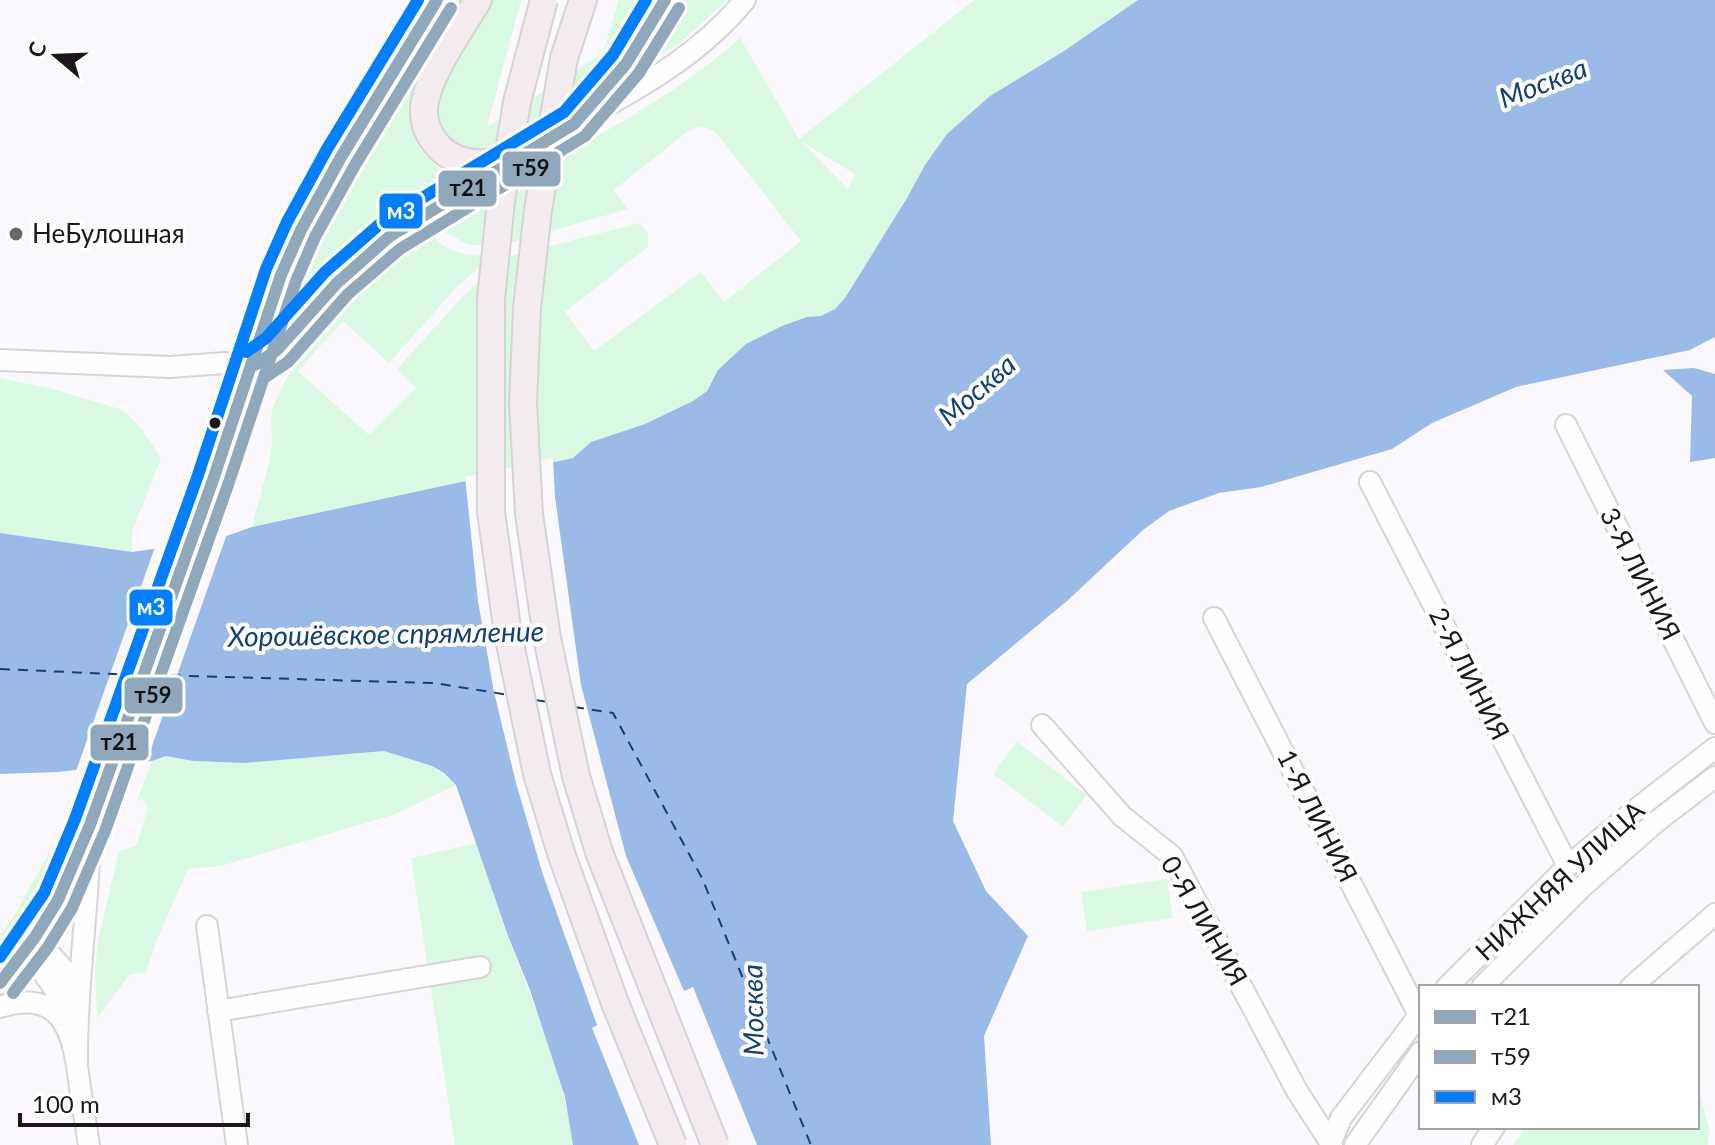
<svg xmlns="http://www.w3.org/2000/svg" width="1715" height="1145" font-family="Lato,sans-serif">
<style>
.green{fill:#daf9e2;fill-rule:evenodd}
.water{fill:#9abae8}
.pier{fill:#fbf8fd}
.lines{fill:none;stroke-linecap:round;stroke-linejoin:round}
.ferry{stroke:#13407a;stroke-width:2;stroke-dasharray:10 8;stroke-linecap:butt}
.minor-casing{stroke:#d7d4d9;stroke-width:24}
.major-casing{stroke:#d4d3d5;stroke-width:30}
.minor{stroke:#fefeff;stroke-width:20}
.major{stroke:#f4ebee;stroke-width:26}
.major-bridge-casing{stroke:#d4d3d5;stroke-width:30;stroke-linecap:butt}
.major-bridge{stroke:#f4ebee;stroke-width:26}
.bus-1-casing{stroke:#fff;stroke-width:18}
.bus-2-casing{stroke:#fff;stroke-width:18}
.bus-3-casing{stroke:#fff;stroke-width:18}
.bus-1{stroke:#90a8bb;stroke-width:12}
.bus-2{stroke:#90a8bb;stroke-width:12}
.bus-3{stroke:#027fff;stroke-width:12}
.poi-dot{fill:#69666b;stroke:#fff;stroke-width:3}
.bus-dot{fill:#1b171c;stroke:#fff;stroke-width:3}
.labels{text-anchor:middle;stroke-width:8;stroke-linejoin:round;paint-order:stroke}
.poi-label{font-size:26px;fill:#1b171c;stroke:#fff;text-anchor:start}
.street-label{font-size:26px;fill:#1b171c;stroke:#fff}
.water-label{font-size:28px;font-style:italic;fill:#13407a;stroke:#fff}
.line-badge{stroke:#fff;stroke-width:3}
.badge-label{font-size:22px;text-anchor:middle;font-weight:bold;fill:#fff}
.pale-badge-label{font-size:22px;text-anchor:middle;font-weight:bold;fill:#111}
</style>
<rect width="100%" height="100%" fill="#fbf8fd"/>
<path class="green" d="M456,0h7l-45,76c-19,41 -4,88 42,101l-43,24 -57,39 -39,36 -22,27 -7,4 -4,-5 5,-18 60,-119z
M490,0h31l-34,127 116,-74 16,-53h32l-20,35 -41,53 -105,65 -18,1 -33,-28v-30z
M678,0h49l-47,43 -44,27z
M974,0h164l-74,51 -74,45 -65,69 -18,33 -62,100 -10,11 -14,7 -14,1 -89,53 -11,20 -14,11 -48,23 -54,18 -18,16 -321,69c6,-27 17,-56 20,-83 1,-12 -3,-26 1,-37 30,-73 92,-133 157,-175 13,21 40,24 62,24l-36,32 -67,75 -46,-42 -45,50 71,64 47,-47 -19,-19 65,-72 45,-40 133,-34 8,11v13l-83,65 29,39 107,-79 23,30 77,-61 -84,-107c-11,-9 -18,-8 -30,-2l-73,58 14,19 -125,36h-34l-26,-14 -3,-5c98,-65 212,-108 300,-188l59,101zM802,142l53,32 -7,14h-1z
M0,378l49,10 74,22 19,19 19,29 -29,74v20l-132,-19z
M1017,742l70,53 -24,32 -70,-53z
M384,751l48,15 24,19 -60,29 -175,52 -33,3 -32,73 -10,31 -16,1 -33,44 -2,-49 3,-28 21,-90 17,-5 12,-38 -6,-9 -5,1 15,-39 14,-5 27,5 51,2z
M477,843c10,32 20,64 31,95 26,67 56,135 65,207h-118l-44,-287z
M61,847l-33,62 -28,37v-12l13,-16 35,-63z
M1167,879l6,39 -86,13 -6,-39z
M1697,1083l12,46 -1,16h-195l14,-18h170z"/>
<path class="water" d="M1138,0h577v337l-25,13 -174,37 -84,36 -40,26 -131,38 -42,6 -50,18 -26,19 -76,71 -100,83 -14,137 33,70 42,45 -44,100 7,109h-418l-8,-48 -35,-107 -22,-54 -52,-151 -12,-12 -12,-7 -48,-15 -140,12 -51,-2 -27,-5 -14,5 -94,11 -58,2v-241l132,19 83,-12 37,-13 321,-69 18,-16 54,-18 48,-23 14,-10 11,-21 28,-26 36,-18 25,-9 14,-1 14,-7 10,-11 62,-100 18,-33 22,-31 43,-38 74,-45z
M1694,368l21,6v84l-25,4 2,-66 -29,-26z"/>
<path class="pier" d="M553,458l2,39 26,188 45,171 58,135 9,-4 64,158h-118l-47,-117 5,-3 -54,-150 -27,-92 -22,-91 -16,-91 -13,-124z
M228,531l-83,235 -70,8 81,-230 59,-8z"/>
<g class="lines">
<path class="ferry" d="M0,669l134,6
M153,675l281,8 75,12
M535,700l13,2
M574,707l39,6 89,165 109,267"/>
<defs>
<path id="minor" d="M592,114c58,-32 111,-63 153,-114
M0,360l170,7 55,-4 26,5
M251,368c47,-32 76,-78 119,-115 41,-36 91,-63 139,-90
M1566,425l149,298
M1370,482l198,384
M1214,618l205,397
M1042,725l80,91 50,40 125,235 35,54
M207,926l30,219
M35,937l30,34 9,29
M23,953c24,20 36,39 44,69
M0,983l35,-46 23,-37 32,-75 123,-345 68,-205 20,-45 40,-73 96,-157
M1447,987l121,-121 71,-59 76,-59
M1482,987l100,-100 74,-65 59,-45
M1631,987l84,-73
M0,1007c66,-20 74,31 80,81 3,19 6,38 9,57
M218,1011l262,-44
M77,1063c-1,-75 11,-150 13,-226
M1330,1144l11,-26 80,-105
M1355,1145l66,-93
M1482,1145l12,-18"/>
<path id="major" d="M478,0c-17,29 -51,75 -54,108 -1,15 5,28 15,39 35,36 106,4 137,-25 37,-33 67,-78 89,-122
M564,58l19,-58"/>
</defs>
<use href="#minor" class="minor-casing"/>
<use href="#major" class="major-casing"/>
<use href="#minor" class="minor"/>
<use href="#major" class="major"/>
<defs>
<path id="major-bridge" d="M544,0l-27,102 -16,99 -10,98v213l17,122 29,140 24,79 54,150 58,142
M564,58l-26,152 -11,98 -4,95 6,111 18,124 29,138 23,76 116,293"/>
</defs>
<use href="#major-bridge" class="major-bridge-casing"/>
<use href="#major-bridge" class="major-bridge"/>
<defs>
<path id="bus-1" d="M255,365l22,-15 60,-67 53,-47 184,-112 52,-60 39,-64
M0,983l35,-46 23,-37 32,-75 123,-345 68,-205 20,-45 40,-73 96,-157"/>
<path id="bus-2" d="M264,378l24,-16 60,-68 52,-45 185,-113 54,-63 40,-65
M13,993l35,-46 24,-39 33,-77 123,-346 68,-204 19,-44 40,-72 96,-157"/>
<path id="bus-3" d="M246,352l20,-14 59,-66 56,-49 183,-111 49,-57 33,-55
M0,957l44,-64 31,-74 123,-344 68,-206 21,-47 40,-73 91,-149"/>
</defs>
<use href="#bus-1" class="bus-1-casing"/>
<use href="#bus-2" class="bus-2-casing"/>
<use href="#bus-3" class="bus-3-casing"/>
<use href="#bus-1" class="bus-1"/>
<use href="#bus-2" class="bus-2"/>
<use href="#bus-3" class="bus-3"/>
</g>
<circle class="poi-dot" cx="16" cy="234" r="8"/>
<circle class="bus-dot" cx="215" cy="423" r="7"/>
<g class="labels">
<g class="poi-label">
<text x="32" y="243">НеБулошная</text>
</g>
<g class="street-label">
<text transform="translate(1640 574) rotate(63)" y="9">3-Я ЛИНИЯ</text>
<text transform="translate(1469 674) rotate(63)" y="9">2-Я ЛИНИЯ</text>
<text transform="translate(1317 816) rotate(63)" y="9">1-Я ЛИНИЯ</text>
<text transform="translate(1560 881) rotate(-43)" y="9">НИЖНЯЯ УЛИЦА</text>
<text transform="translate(1204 921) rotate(60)" y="9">0-Я ЛИНИЯ</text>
</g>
<g class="water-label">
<text transform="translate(1543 83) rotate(-21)" y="10">Москва</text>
<text transform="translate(977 390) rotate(-41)" y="10">Москва</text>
<text transform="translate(386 634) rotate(-1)" y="10">Хорошёвское спрямление</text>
<text transform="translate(753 1010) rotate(-91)" y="10">Москва</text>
</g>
</g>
<g class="line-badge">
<rect x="501" y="150" width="61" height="38" rx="8" fill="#90a8bb"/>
<rect x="437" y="169" width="61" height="39" rx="8" fill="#90a8bb"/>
<rect x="378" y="192" width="46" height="38" rx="8" fill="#027fff"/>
<rect x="128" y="588" width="46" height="39" rx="8" fill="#027fff"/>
<rect x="123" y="676" width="61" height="39" rx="8" fill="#90a8bb"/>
<rect x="89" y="723" width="61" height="39" rx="8" fill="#90a8bb"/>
</g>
<g class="badge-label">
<text x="401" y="219">м3</text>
<text x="151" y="615">м3</text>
</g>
<g class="pale-badge-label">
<text x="531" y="176">т59</text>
<text x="468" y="196">т21</text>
<text x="153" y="703">т59</text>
<text x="119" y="750">т21</text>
</g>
<rect x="1419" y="985" width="280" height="144" fill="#ffffff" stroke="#a4a2a4" stroke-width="2"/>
<rect x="1435" y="1011" width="40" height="12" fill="#90a8bb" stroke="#a4a2a4" stroke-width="2"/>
<text x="1491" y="1025" font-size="24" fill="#1b171c">т21</text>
<rect x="1435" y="1051" width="40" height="12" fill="#90a8bb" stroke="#a4a2a4" stroke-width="2"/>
<text x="1491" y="1065" font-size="24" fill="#1b171c">т59</text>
<rect x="1435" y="1091" width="40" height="12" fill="#027fff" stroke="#a4a2a4" stroke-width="2"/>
<text x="1491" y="1105" font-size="24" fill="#1b171c">м3</text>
<g transform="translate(56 56) rotate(289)" stroke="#ffffff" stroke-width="6" paint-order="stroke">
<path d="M0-6L14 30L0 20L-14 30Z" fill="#1b171c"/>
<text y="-12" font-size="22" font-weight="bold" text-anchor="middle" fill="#1b171c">С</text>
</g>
<path d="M20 1113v12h228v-12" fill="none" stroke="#1b171c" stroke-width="4"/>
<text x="32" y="1113" font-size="24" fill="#1b171c" stroke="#ffffff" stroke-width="6" paint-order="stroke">100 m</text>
</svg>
